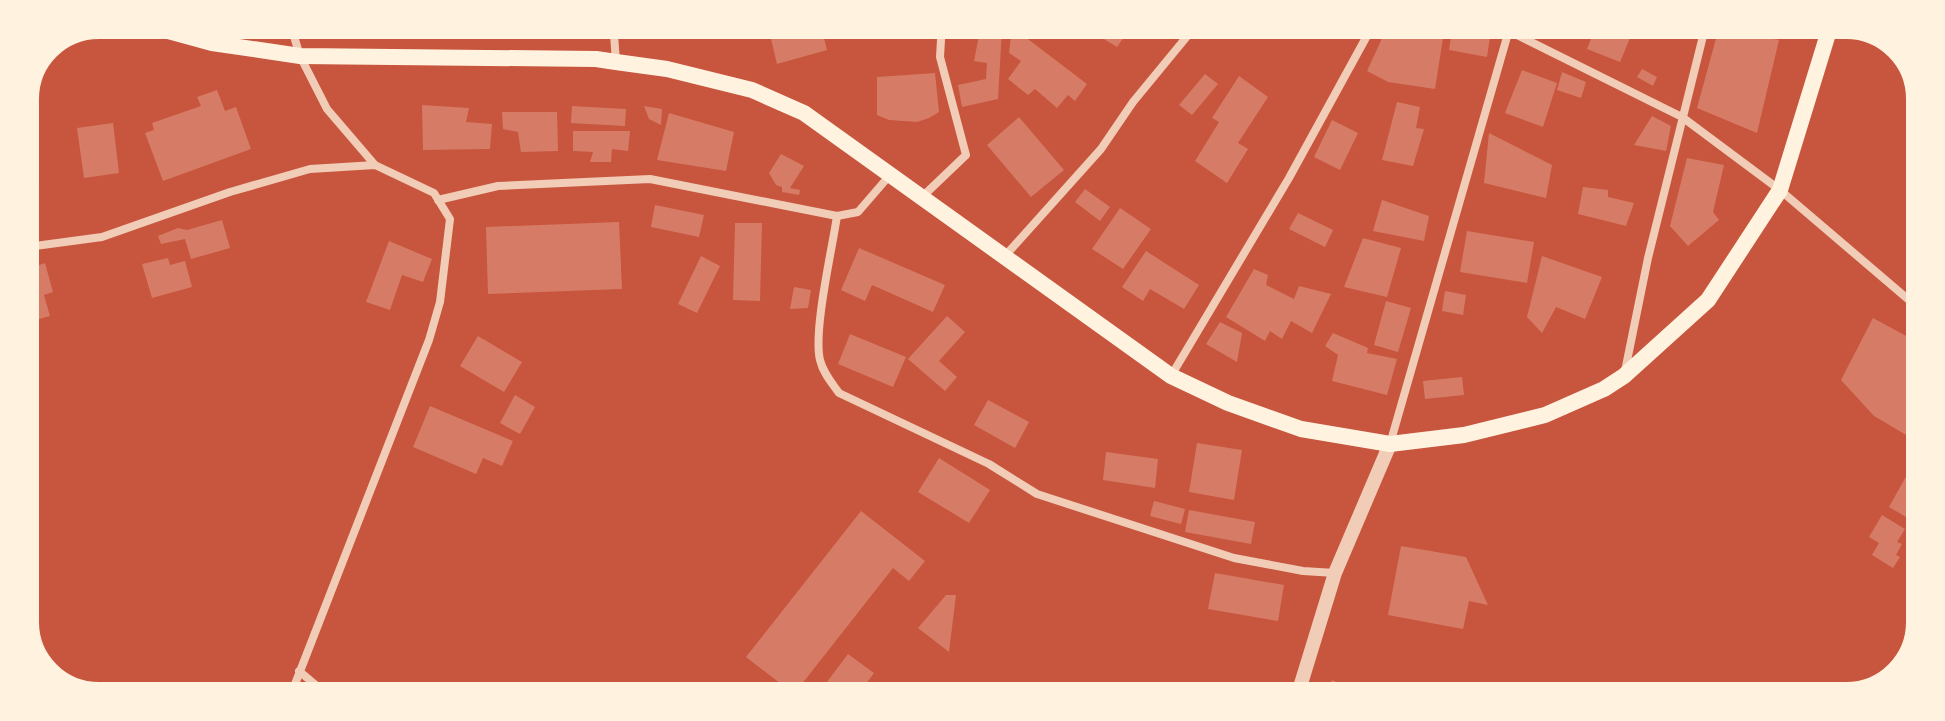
<svg xmlns="http://www.w3.org/2000/svg" width="1945" height="721" font-family="Montserrat,sans-serif">
<style>
.building{fill:#d67c66}
.lines{fill:none;stroke-linecap:round;stroke-linejoin:round}
.minor{stroke:#f1ccb7;stroke-width:8}
.tertiary{stroke:#f1ccb7;stroke-width:14}
.secondary{stroke:#fff3e0;stroke-width:16}
.rim{fill:none;stroke:#fff3e0;stroke-width:10}
</style>
<rect width="100%" height="100%" fill="#c8553d"/>
<path class="building" d="M665,21h23v2l-21,4z
M767,22h53l7,28 -50,14z
M1087,22h24l23,1 -17,24 -33,-20z
M1389,23l56,2 -10,64 -47,-7 -21,-11z
M1597,24h39l-16,38 -33,-13z
M1720,24h35l-2,11 26,5 -22,93 -60,-25z
M981,25l21,4 -4,70 -36,8 -4,-22 28,-6 1,-16 -13,-2z
M1012,27l75,57 -12,17 -7,-6 -11,13 -22,-19 -7,6 -20,-16 13,-18 -12,-8z
M1452,30l38,7 -3,20 -38,-7z
M1642,69l15,8 -4,9 -16,-9z
M1522,70l35,13 -14,44 -38,-14z
M1562,72l24,10 -5,16 -24,-8z
M935,73l4,39 -10,6 -12,4 -28,-2 -12,-5v-38z
M1205,74l13,10 -26,31 -13,-10z
M1239,76l29,21 -30,46 10,6 -21,34 -32,-22 24,-39 -7,-4z
M217,90l8,21 11,-4 15,42 -88,32 -18,-48 9,-3 -2,-7 49,-17 -4,-9z
M1397,102l23,5 -4,21 8,1 -11,37 -31,-6z
M422,105l47,3 -3,14 26,2 -2,25 -67,1z
M572,106l54,3 -1,17 -54,-3z
M644,106l18,3 -1,16 -12,-6z
M502,112h55l1,39 -37,1 -3,-20 -15,-3z
M669,113l65,19 -8,39 -69,-11z
M1652,116l19,10 -5,25 -32,-6z
M1019,117l45,53 -33,27 -44,-52z
M1332,120l26,13 -18,37 -26,-13z
M113,123l6,50 -35,5 -7,-50z
M573,131h57l-2,20 -16,-2 -1,13h-21l3,-10 -20,-1z
M1489,133l63,32 -6,33 -62,-15z
M781,154l23,12 -14,22 10,2 -1,5 -17,-3v-5l-6,-2 -7,-12z
M1687,158l37,7 -11,47 6,8 -31,26 -18,-20z
M1583,187l25,3v7l26,6 -8,23 -48,-12z
M1085,189l25,18 -10,14 -25,-19z
M1382,200l47,16 -5,25 -51,-10z
M655,205l49,10 -5,22 -48,-10z
M1120,208l31,21 -28,40 -31,-20z
M1298,213l35,17 -8,17 -36,-18z
M222,220l8,28 -39,11 -6,-20 -24,5 -3,-8 20,-8 9,2z
M619,222l3,67 -134,5 -2,-67z
M735,223h27l-2,78 -27,-1z
M1467,231l67,11 -7,41 -67,-11z
M1363,238l38,10 -14,49 -43,-10z
M389,241l43,18 -9,23 -21,-7 -12,35 -24,-8z
M859,248l86,37 -12,27 -61,-27 -7,16 -24,-11z
M1146,251l53,34 -15,24 -34,-20 -7,12 -21,-14z
M701,256l19,10 -23,47 -19,-9z
M1542,256l60,21 -17,42 -29,-12 -14,26 -15,-16z
M168,258l2,7 15,-4 7,26 -40,11 -10,-34z
M32,261l2,6 11,-4 8,29 -9,3 6,21 -22,6 -8,-26v-16l5,-1 -4,-15z
M1254,269l14,6 -2,10 28,14 5,-13 32,8 -19,39 -21,-12 -9,18 -12,-8 -5,10 -39,-24z
M794,287l17,3 -3,18 -18,1z
M1445,291l21,4 -3,20 -21,-4z
M1386,301l25,7 -13,44 -24,-7z
M947,316l18,16 -26,29 18,16 -12,14 -37,-32z
M1873,318l48,26 2,-2 -1,82 -9,15 -39,-23 -33,-36z
M1220,322l22,11 -5,29 -31,-18z
M1333,333l35,15 -1,5 30,6 -10,36 -55,-14 6,-26 -13,-9z
M850,334l56,23 -13,30 -55,-23z
M478,336l44,26 -18,30 -44,-26z
M1462,377l2,18 -39,4 -2,-18z
M515,395l20,12 -15,27 -20,-11z
M988,400l41,22 -14,26 -41,-23z
M430,406l83,35 -11,25 -19,-8 -7,16 -63,-27z
M1197,443l45,7 -8,50 -45,-8z
M1106,452l52,7 -3,29 -52,-8z
M939,458l51,32 -21,33 -51,-31z
M1909,471l13,8v23l-11,18 -22,-13z
M1154,501l31,8 -4,15 -31,-8z
M1189,510l66,12 -4,22 -66,-12z
M861,511l64,50 -16,20 -16,-13 -99,126 -48,-37z
M1882,515l23,14 -8,13 5,2 -6,11 4,2 -7,11 -21,-13 7,-12 -10,-6z
M1401,546l65,11 22,48 -19,-4 -6,28 -75,-14z
M1215,573l69,12 -6,36 -70,-12z
M946,595h10l-7,57 -31,-24z
M848,654l26,19 -19,26 -40,-1z
M1332,680l44,20h-53z"/>
<g class="lines">
<path class="minor" d="M289,20l11,36 27,53 48,56 59,28 16,26 -10,83 -11,38 -139,357
M613,21l3,41
M1482,23l27,8 173,86 98,73 143,122
M922,197l44,-42 -26,-98 2,-35
M438,200l60,-14 152,-7 187,37 21,-4 32,-37
M837,216c-5,34 -24,115 -17,144 3,13 12,23 19,33l150,71 48,30 197,64 69,13 32,2
M20,248l82,-11 128,-45 80,-23 65,-4
M1004,257l97,-108 32,-47 65,-79
M1625,371l23,-113 58,-234
M1171,376l118,-198 85,-155
M1390,444l121,-421
M1912,574l9,-15
M299,671l31,26"/>
<path class="tertiary" d="M1296,700l39,-127 55,-129"/>
<path class="secondary" d="M128,20l84,23 88,13 296,3 20,3 51,7 85,21 52,23 367,263 57,27 73,26 89,15 74,-9 81,-20 59,-26 20,-13 84,-76 72,-110 51,-166"/>
</g>
<path d="M0 0H1945V721H0ZM99 34H1846A65 65 0 0 1 1911 99V622A65 65 0 0 1 1846 687H99A65 65 0 0 1 34 622V99A65 65 0 0 1 99 34Z" fill="#fff3e0" fill-rule="evenodd"/>
<path class="rim" d="M99 34H1846A65 65 0 0 1 1911 99V622A65 65 0 0 1 1846 687H99A65 65 0 0 1 34 622V99A65 65 0 0 1 99 34Z"/>
</svg>
